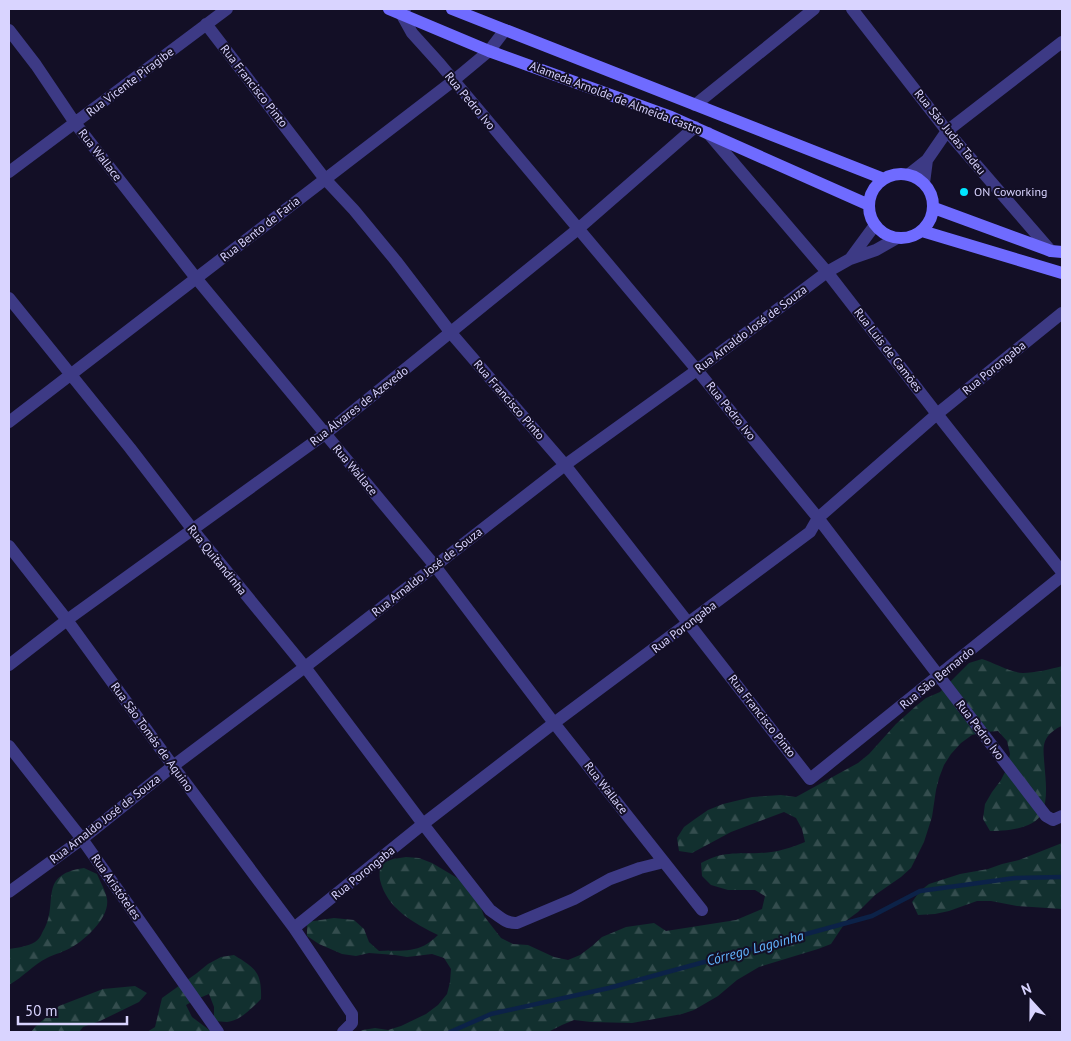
<svg xmlns="http://www.w3.org/2000/svg" width="1071" height="1041" font-family="'PT Sans',sans-serif">
<style>
.forest{fill:url(#forest-firs)}
.lines{fill:none;stroke-linecap:round;stroke-linejoin:round}
.stream{stroke:#0c2248;stroke-width:4.5}
.minor{stroke:#3d3a85;stroke-width:12}
.secondary{stroke:#6f6bff;stroke-width:12}
.poi-dot{fill:#00e5ff;stroke:#130f26;stroke-width:2}
.labels{text-anchor:middle;stroke-width:4;stroke-linejoin:round;paint-order:stroke}
.street-label{font-size:12px;fill:#d9d4ff;stroke:#130f26}
.poi-label{font-size:12px;fill:#d9d4ff;stroke:#130f26;text-anchor:start}
.water-label{font-size:14px;font-style:italic;fill:#62b6ff;stroke:#130f26}
</style>
<defs>
<pattern id="forest-firs" width="22" height="20" patternUnits="userSpaceOnUse" patternTransform="scale(1.25)"><rect width="22" height="20" fill="#12302f"/><path d="M5 1l3.5 6h-7zM16 11l3.5 6h-7z" fill="#344d4e"/></pattern>
</defs>
<rect width="100%" height="100%" fill="#130f26"/>
<path class="forest" d="M982,659c13,4 27,13 41,14 11,0 29,-4 39,-7v60c-4,1 -6,3 -10,6 -9,7 -9,16 -8,27 1,17 5,38 -2,54 -7,16 -37,18 -52,18l-7,-12 2,-15 7,-12 9,-12 6,-12 3,-14 -3,-13 -9,-10 -12,1 -14,3 -11,8 -10,11 -7,11 -5,13 -3,12 -4,27 -8,25 -13,26 -10,9 -26,18 -17,17 -11,8 -16,24 -13,5 -59,18 -22,13 -19,16 -24,14 -12,4 -50,9 -41,-1 -17,-2 -12,5 -14,7h-190l5,-2 12,-2 13,2 13,-4 25,-12 12,-9 9,-11 3,-12 1,-13 -7,-11 -12,-4 -25,3 -12,-2 -26,-2 -13,3 -14,-2 -23,-10 -12,-8v-14l27,-4 20,2 10,9 5,13 10,9c25,-1 40,3 59,-16 -24,-12 -51,-26 -58,-55 -1,-5 0,-11 0,-16l13,-5 13,-2 13,1 13,5 27,16 20,23 5,14 17,22 12,6 15,1 26,12 14,3 12,-5 12,-9 10,-9 24,-10 28,-4 12,8 70,-11 26,-11 3,-13 -10,-6h-27l-17,-5 -9,-9 -1,-13c22,-12 34,-9 58,-10 16,0 32,-5 46,-11l-3,-13 -6,-11 -12,-6 -53,20 -39,21 -13,-2 -2,-13 7,-11 11,-8 13,-9 15,-6 29,-7 29,-2 15,2 62,-34 11,-9 27,-30 20,-18 10,-8 14,-6 29,-29z
M1062,843v66l-45,-3 -26,-5h-14l-28,10 -14,3 -17,1 -6,-13 8,-11 9,-7 31,-10 28,-5 14,-5 17,-4z
M84,868l13,6c3,7 9,18 10,25 3,18 -21,40 -35,48 -8,5 -17,7 -25,11 -14,7 -24,19 -38,27v-36c8,-1 19,-3 26,-7 3,-2 6,-6 7,-9 19,-28 -7,-58 42,-65z
M234,955c21,13 28,17 27,44 -9,9 -21,22 -34,23 -4,0 -9,-1 -13,-1v-14l-5,-13 -12,5 -11,6 6,12 20,15h-65l8,-5 7,-29 35,-25 11,-9 13,-7z
M135,986l12,7 -8,9 -39,19 -17,6 -4,5h-48l5,-6 23,-20 44,-17z"/>
<g class="lines">
<path class="stream" d="M450,1032l41,-18 118,-26 263,-72 48,-25 95,-13 47,-1"/>
<path class="minor" d="M405,9l-3,6 10,18 28,31 257,306 121,148 228,298 7,4 9,-4
M852,9l95,122 104,120
M206,24l119,155 29,31 42,51 55,72 114,132 245,314 252,-203
M9,30l27,35 39,58 121,155 239,288 119,157 148,187
M695,105l119,-96
M708,133l119,139 110,142 125,158
M9,172l218,-163
M908,175l19,-15 20,-29 115,-89
M924,183l3,-23
M850,259l25,-34
M9,298l121,150 63,82 112,137 118,157 67,86c9,6 16,14 27,13l57,-24 36,-20 30,-11 24,-6
M9,422l444,-341 36,-30 16,-21
M9,546l58,74 106,146 121,162 58,86v9l-9,9
M9,665l58,-45 258,-186 253,-205 117,-102
M9,746l73,93 136,193
M9,892l73,-53 91,-73 132,-99 260,-202 132,-95 130,-98 23,-13 26,-9 21,-12
M294,928l129,-104 131,-101 256,-191 8,-14 119,-104 125,-101"/>
<path class="secondary" d="M389,9l100,42 182,66 198,88
M452,9l432,170
M869 206a32 32 0 1 1 64 0a32 32 0 1 1-64 0Z
M934,208l117,43 11,1
M922,231l140,42"/>
</g>
<circle class="poi-dot" cx="964" cy="192" r="5"/>
<g class="labels">
<g class="street-label">
<text transform="translate(130 82) rotate(-37)" y="4">Rua Vicente Piragibe</text>
<text transform="translate(254 86) rotate(52)" y="4">Rua Francisco Pinto</text>
<text transform="translate(616 98) rotate(21)" y="4">Alameda Arnolde de Almeida Castro</text>
<text transform="translate(470 101) rotate(50)" y="4">Rua Pedro Ivo</text>
<text transform="translate(950 132) rotate(51)" y="4">Rua São Judas Tadeu</text>
<text transform="translate(100 155) rotate(52)" y="4">Rua Wallace</text>
<text transform="translate(260 229) rotate(-38)" y="4">Rua Bento de Faria</text>
<text transform="translate(751 329) rotate(-37)" y="4">Rua Arnaldo José de Souza</text>
<text transform="translate(888 350) rotate(52)" y="4">Rua Luis de Camões</text>
<text transform="translate(994 368) rotate(-39)" y="4">Rua Porongaba</text>
<text transform="translate(509 400) rotate(49)" y="4">Rua Francisco Pinto</text>
<text transform="translate(359 406) rotate(-38)" y="4">Rua Álvares de Azevedo</text>
<text transform="translate(731 411) rotate(51)" y="4">Rua Pedro Ivo</text>
<text transform="translate(355 470) rotate(50)" y="4">Rua Wallace</text>
<text transform="translate(217 560) rotate(51)" y="4">Rua Quitandinha</text>
<text transform="translate(427 572) rotate(-38)" y="4">Rua Arnaldo José de Souza</text>
<text transform="translate(684 627) rotate(-37)" y="4">Rua Porongaba</text>
<text transform="translate(937 678) rotate(-39)" y="4">Rua São Bernardo</text>
<text transform="translate(762 716) rotate(52)" y="4">Rua Francisco Pinto</text>
<text transform="translate(980 730) rotate(53)" y="4">Rua Pedro Ivo</text>
<text transform="translate(152 737) rotate(54)" y="4">Rua São Tomás de Aquino</text>
<text transform="translate(606 788) rotate(52)" y="4">Rua Wallace</text>
<text transform="translate(105 819) rotate(-38)" y="4">Rua Arnaldo José de Souza</text>
<text transform="translate(363 873) rotate(-39)" y="4">Rua Porongaba</text>
<text transform="translate(116 887) rotate(55)" y="4">Rua Aristóteles</text>
</g>
<g class="poi-label">
<text x="974" y="196">ON Coworking</text>
</g>
<g class="water-label">
<text transform="translate(755 948) rotate(-15)" y="5">Córrego Lagoinha</text>
</g>
</g>
<rect width="1071" height="1041" fill="none" stroke="#d9d4ff" stroke-width="20"/>
<g transform="translate(1031 1001) rotate(339)" stroke="#130f26" stroke-width="4" paint-order="stroke">
<path d="M0-4L9 19L0 12L-9 19Z" fill="#d9d4ff"/>
<text y="-8" font-size="14" font-weight="bold" text-anchor="middle" fill="#d9d4ff">N</text>
</g>
<path d="M18 1016v8h109v-8" fill="none" stroke="#d9d4ff" stroke-width="2.5"/>
<text x="25" y="1016" font-size="15" fill="#d9d4ff" stroke="#130f26" stroke-width="4" paint-order="stroke">50 m</text>
</svg>
